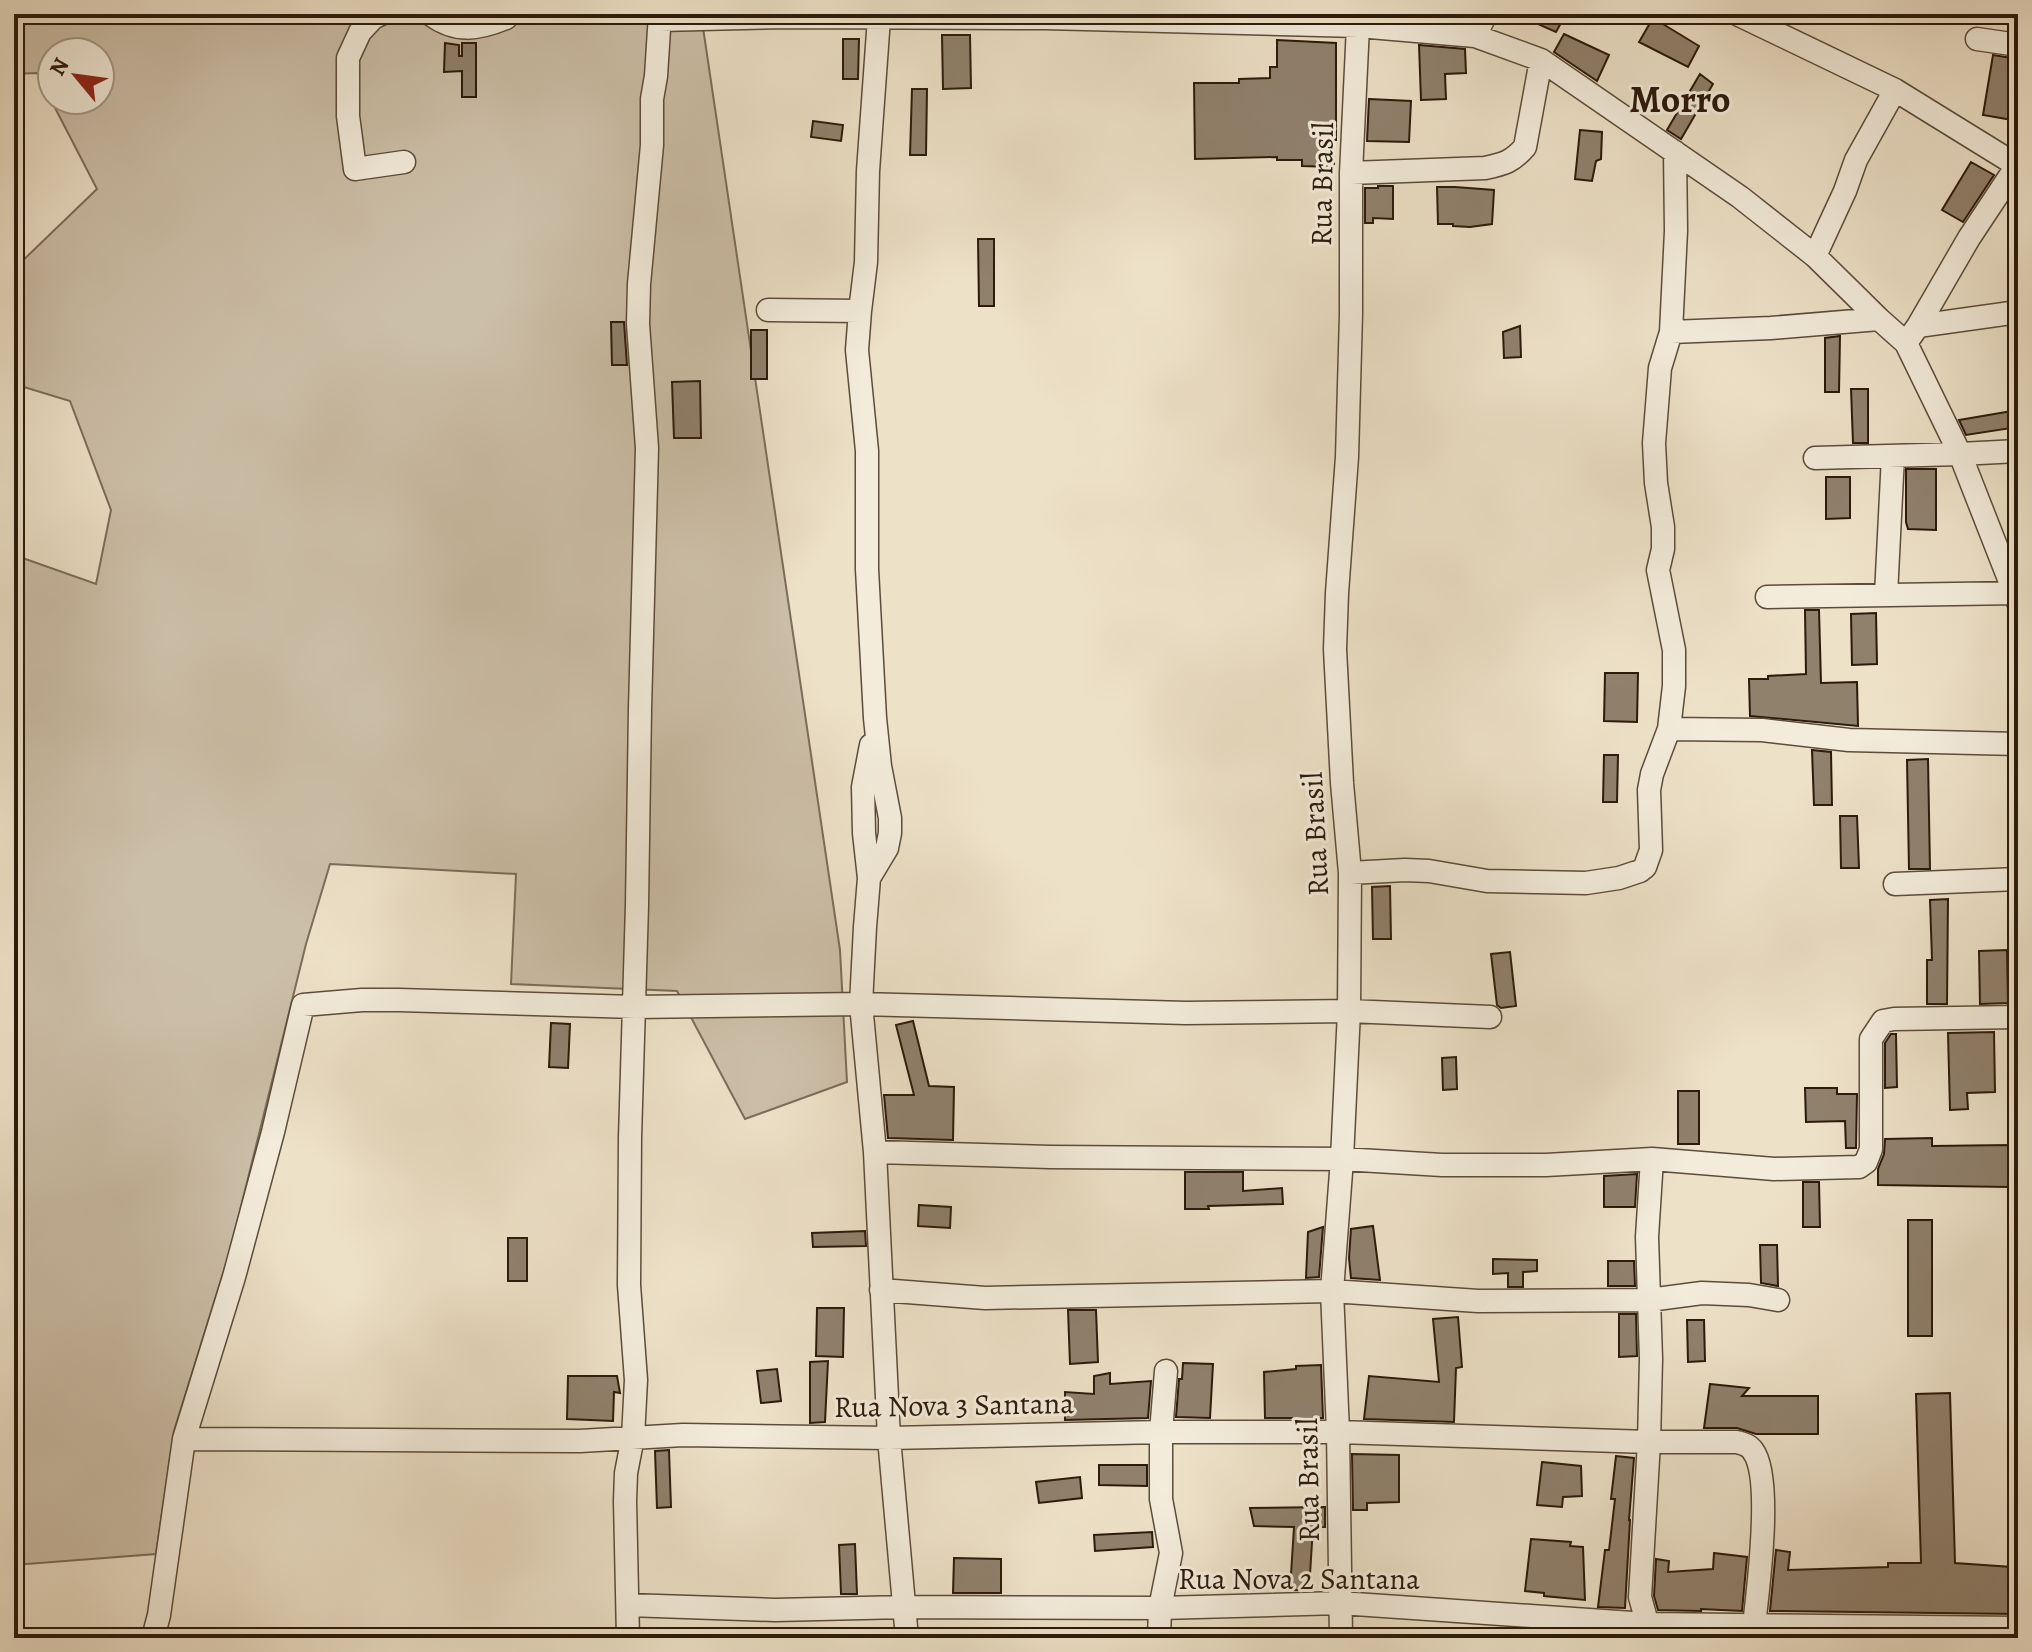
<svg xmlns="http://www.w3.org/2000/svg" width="2032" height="1652" font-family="Alegreya,serif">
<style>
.green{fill:#ccbfa8;stroke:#7c6c5a;stroke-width:2;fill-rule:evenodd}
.building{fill:#90816d;stroke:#2c1a0b;stroke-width:2}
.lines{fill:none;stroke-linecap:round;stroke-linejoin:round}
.minor-casing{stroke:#5c4c3a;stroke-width:25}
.minor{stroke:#f3ecdb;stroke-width:22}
.labels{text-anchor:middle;stroke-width:6;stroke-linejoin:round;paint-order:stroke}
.street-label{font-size:30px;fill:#2c1a0b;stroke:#f3ecdb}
.district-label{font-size:38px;font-weight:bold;fill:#2c1a0b;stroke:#f3ecdb}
</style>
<rect width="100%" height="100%" fill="#ede1c8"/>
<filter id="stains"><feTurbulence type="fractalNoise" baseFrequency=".0025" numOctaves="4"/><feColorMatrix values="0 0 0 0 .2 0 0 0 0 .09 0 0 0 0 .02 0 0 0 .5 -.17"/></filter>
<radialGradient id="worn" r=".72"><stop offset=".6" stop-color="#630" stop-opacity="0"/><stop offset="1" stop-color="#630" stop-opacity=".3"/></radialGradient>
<path class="green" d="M14,14h687l139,936 7,132 -102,37 -68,-128 -166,-7 5,-110 -186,-10 -24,80 -76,307 -56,180 -18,123 -142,11v-1010l82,29 15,-74 -41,-109 -56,-17v-115l83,-80 -60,-116 -23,1zM52,52h48v48h-48z"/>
<path class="building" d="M1515,14h51l-10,18z
M1653,18l46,28 -11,21 -49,-25z
M1564,34l45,21 -12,26 -43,-29z
M942,35h28l1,53 -28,1z
M843,39h16l-1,40h-15z
M1277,40l59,3v97h-2v27l-32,-1v-6h-25v-3l-82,2 -1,-76h45v-4l31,-1v-11h7z
M445,43l14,2v11h3v-13h14v54h-14v-26l-18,1z
M1419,45l46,4 1,24 -21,1 1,25 -25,1z
M1993,55l25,4v62l-35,-6z
M1700,74l13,10 -32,55 -14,-9z
M912,89h15l-1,66h-16z
M1369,99l42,2 -2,41 -42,-1z
M813,121l30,4 -2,16 -30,-4z
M1580,130l22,2 -1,27 -5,2 -4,20 -17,-2z
M1971,162l23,13 -31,47 -21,-12z
M1378,186h15v33l-20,-1v5h-8v-35h13z
M1437,187h18l39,3 -2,34 -22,3 -17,-1v-2h-15z
M978,239h16v67h-15z
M611,322h13l3,43h-15z
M1520,326l1,31 -17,1 -1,-26z
M751,330h16v49h-16z
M1840,336l-1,56h-14v-54z
M700,381l1,57h-27l-2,-56z
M1851,389h17v54h-15z
M2018,410v17l-52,8 -7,-15z
M1906,469h30v61l-28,-1 -2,-7z
M1826,477h24v41l-24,1z
M1805,610h14l2,73 36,-1 1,44 -108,-10 -1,-37h19v-3l38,-2z
M1876,613l1,51 -25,1 -1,-51z
M1605,673h33l-1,49 -33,-1z
M1812,750l19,2 1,53h-18z
M1604,755h14l-1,47h-14z
M1928,759l2,110h-21l-2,-109z
M1840,816h17l2,52h-18z
M1390,886l1,53h-18l-1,-52z
M1948,899l-1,105h-20v-44h5l-2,-60z
M2007,950l1,53 -28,1 -1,-53z
M1510,952l6,54 -15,2 -4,-3 -6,-51z
M913,1021l16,65 25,1 -1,53 -65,-2 -4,-43h30l-18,-70z
M551,1023l19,1 -2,44 -19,-1z
M1994,1032l1,60 -28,1 1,16 -18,1 -2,-77z
M1891,1034h5l1,53 -12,1v-45z
M1456,1057l1,32 -14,1 -1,-32z
M1805,1088h32v6h20l-1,54h-10l-1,-27 -39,1z
M1678,1091h21v53h-21z
M1932,1138v8l77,-1v42l-131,-2v-16l6,-15 1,-15z
M1185,1172h58v19l39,-3 1,16 -75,2 1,3h-24z
M1637,1174l-2,33h-31v-31z
M1803,1182h16l1,45h-17z
M919,1205l32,2 -1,21 -32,-2z
M1908,1220h24v116h-24z
M1373,1226l7,54 -29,-2 -2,-20 2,-29z
M1323,1227l-4,50 -13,1 2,-46z
M865,1231l1,15 -53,1 -1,-14z
M508,1238h19v43h-19z
M1760,1245h17l1,41 -17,-3z
M1493,1259l44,1v11l-14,1v15h-15v-14l-15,1z
M1608,1261h26l1,25h-27z
M817,1308h27l-1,49 -27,-1z
M1068,1310h28l2,52 -28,2z
M1619,1314h17l1,42 -18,1z
M1458,1317l4,50 -6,1 -2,54 -90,-3 5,-43 70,6 -6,-63z
M1687,1320h17l1,41 -17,1z
M828,1361l-3,61 -15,1v-61z
M1183,1363l30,1 -3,54 -34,-1 3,-38h3z
M1321,1365l2,53h-58l-1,-46 32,-3v-3z
M777,1369l4,32 -20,2 -4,-32z
M1110,1373v11l41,-3 -3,37 -83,2v-28l29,2v-18z
M568,1376h49l3,17 -6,-1 -1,29 -46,-2z
M1710,1384l39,4 -7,8h76v38h-62l-19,-6h-33z
M1950,1393l5,170 57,4v9h6v38l-248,-3 6,-61 14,2 -2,18 100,-3v-4h33l-5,-169z
M669,1450l2,57 -14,1 -2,-57z
M1352,1454l47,1v47l-32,1v7h-14z
M1616,1456l18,2 -5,62h1l-5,88 -27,-1 7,-57h4l6,-51h-4z
M1542,1462l39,4 1,30 -19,1 -1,10 -25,-2z
M1099,1465h48v21l-48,-1z
M1080,1477l2,21 -43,5 -3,-21z
M1325,1507v20h-12l-4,63h-19l4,-63 -40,-1 -4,-18z
M1152,1532l1,15 -58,4 -1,-16z
M1531,1539l40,3 -1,4 13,1 2,53 -41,-4v-3l-19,-2z
M855,1544l2,50h-16l-2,-49z
M1714,1553l33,4 -5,54 -41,-2v2l-43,-1 -4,-14 2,-37 13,2 -1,11 45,-3z
M954,1558l47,1v34h-48z"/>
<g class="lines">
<defs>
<path id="minor" d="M381,14l-8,4 -13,14 -12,26v58l7,53 49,-7
M430,14c26,19 47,16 76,4
M1737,14l158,76 123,76
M879,18l-11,153 -2,91 -6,49 -3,39 10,101v118l8,149 5,48 10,52v15l-3,15 -18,30 -4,49 -4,77 14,148 14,286 18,200
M660,20l127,-3 258,1 313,8 117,10 66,24 199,137 75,59 64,63 27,24 54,111 58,148
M1475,36l11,-22
M1977,39l41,6
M1351,173l134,-5c19,-4 27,-6 40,-21l16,-87
M1815,256l30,-65 11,-31 39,-70
M768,310l92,1
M1918,326l100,-14
M1671,332l100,-4 108,-9
M1906,343l12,-17 51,-88 49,-74
M1815,458l145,-4 58,-3
M1886,595l7,-139
M1767,597l251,-4
M1669,729l93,1 87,10 169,4
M1350,873l55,-3 24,1 58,10 99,2 33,-5 21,-7 5,-4 6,-17 -2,-60 3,-16 17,-45 5,-43v-36l-16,-80 5,-21v-22l-7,-44 -2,-40 6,-75 11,-36 5,-101 -1,-79
M869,878l-5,-45 -1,-46 8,-42
M1895,884l123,-5
M875,1152l175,5 292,2 100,6h104l106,-6 122,10 85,-2 7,-5 5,-13v-110l12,-18 11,-2 124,-2
M881,1290l104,8 347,-7 146,10 171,-1 53,-7 47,2 29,5
M184,1439l396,2 103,-6 206,3 272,-6h177l311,10h88c7,2 12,3 16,9 20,27 5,139 1,174
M628,1605l147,5 130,-3 255,1 180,-5 307,21 371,4
M1651,1637l-11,-40 9,-155 2,-83 -4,-122 5,-78
M153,1638l6,-23 25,-176 50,-162 39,-145 30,-127 59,-5h37l236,7 226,-3 325,9 163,-2 141,6
M628,1638l-3,-137 1,-28 7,-36 3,-57 -7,-95 1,-147 7,-233 3,-196 7,-261 -9,-124 1,-40 13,-139v-46l4,-23 4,-62
M1159,1638l1,-30 11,-55 -10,-54v-67l5,-61
M1341,1638l-3,-206 -6,-141 10,-132 7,-148 1,-138 -8,-90 -7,-134 2,-56 10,-136 4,-143v-141l7,-147"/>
</defs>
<use href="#minor" class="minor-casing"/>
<use href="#minor" class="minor"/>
</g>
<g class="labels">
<g class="street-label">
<text transform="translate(1322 184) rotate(-89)" y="10">Rua Brasil</text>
<text transform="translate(1315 834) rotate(-93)" y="10">Rua Brasil</text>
<text transform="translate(954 1405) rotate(-1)" y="10">Rua Nova 3 Santana</text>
<text transform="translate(1308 1480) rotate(-91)" y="10">Rua Brasil</text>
<text x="1299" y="1589">Rua Nova 2 Santana</text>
</g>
<g class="district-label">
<text x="1680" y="112">Morro</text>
</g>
</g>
<rect width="2032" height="1652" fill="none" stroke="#ede1c8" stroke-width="48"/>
<rect x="16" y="16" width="2000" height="1620" fill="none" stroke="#2c1a0b" stroke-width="4"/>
<rect x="24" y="24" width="1984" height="1604" fill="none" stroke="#2c1a0b" stroke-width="2"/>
<g transform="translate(76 76) rotate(299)"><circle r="38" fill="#f3ecdb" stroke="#a39888" stroke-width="2"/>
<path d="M0-6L14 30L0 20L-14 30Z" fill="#8f2418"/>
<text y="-12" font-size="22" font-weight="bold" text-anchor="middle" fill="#2c1a0b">N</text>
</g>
<rect width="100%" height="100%" filter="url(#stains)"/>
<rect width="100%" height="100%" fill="url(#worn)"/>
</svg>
